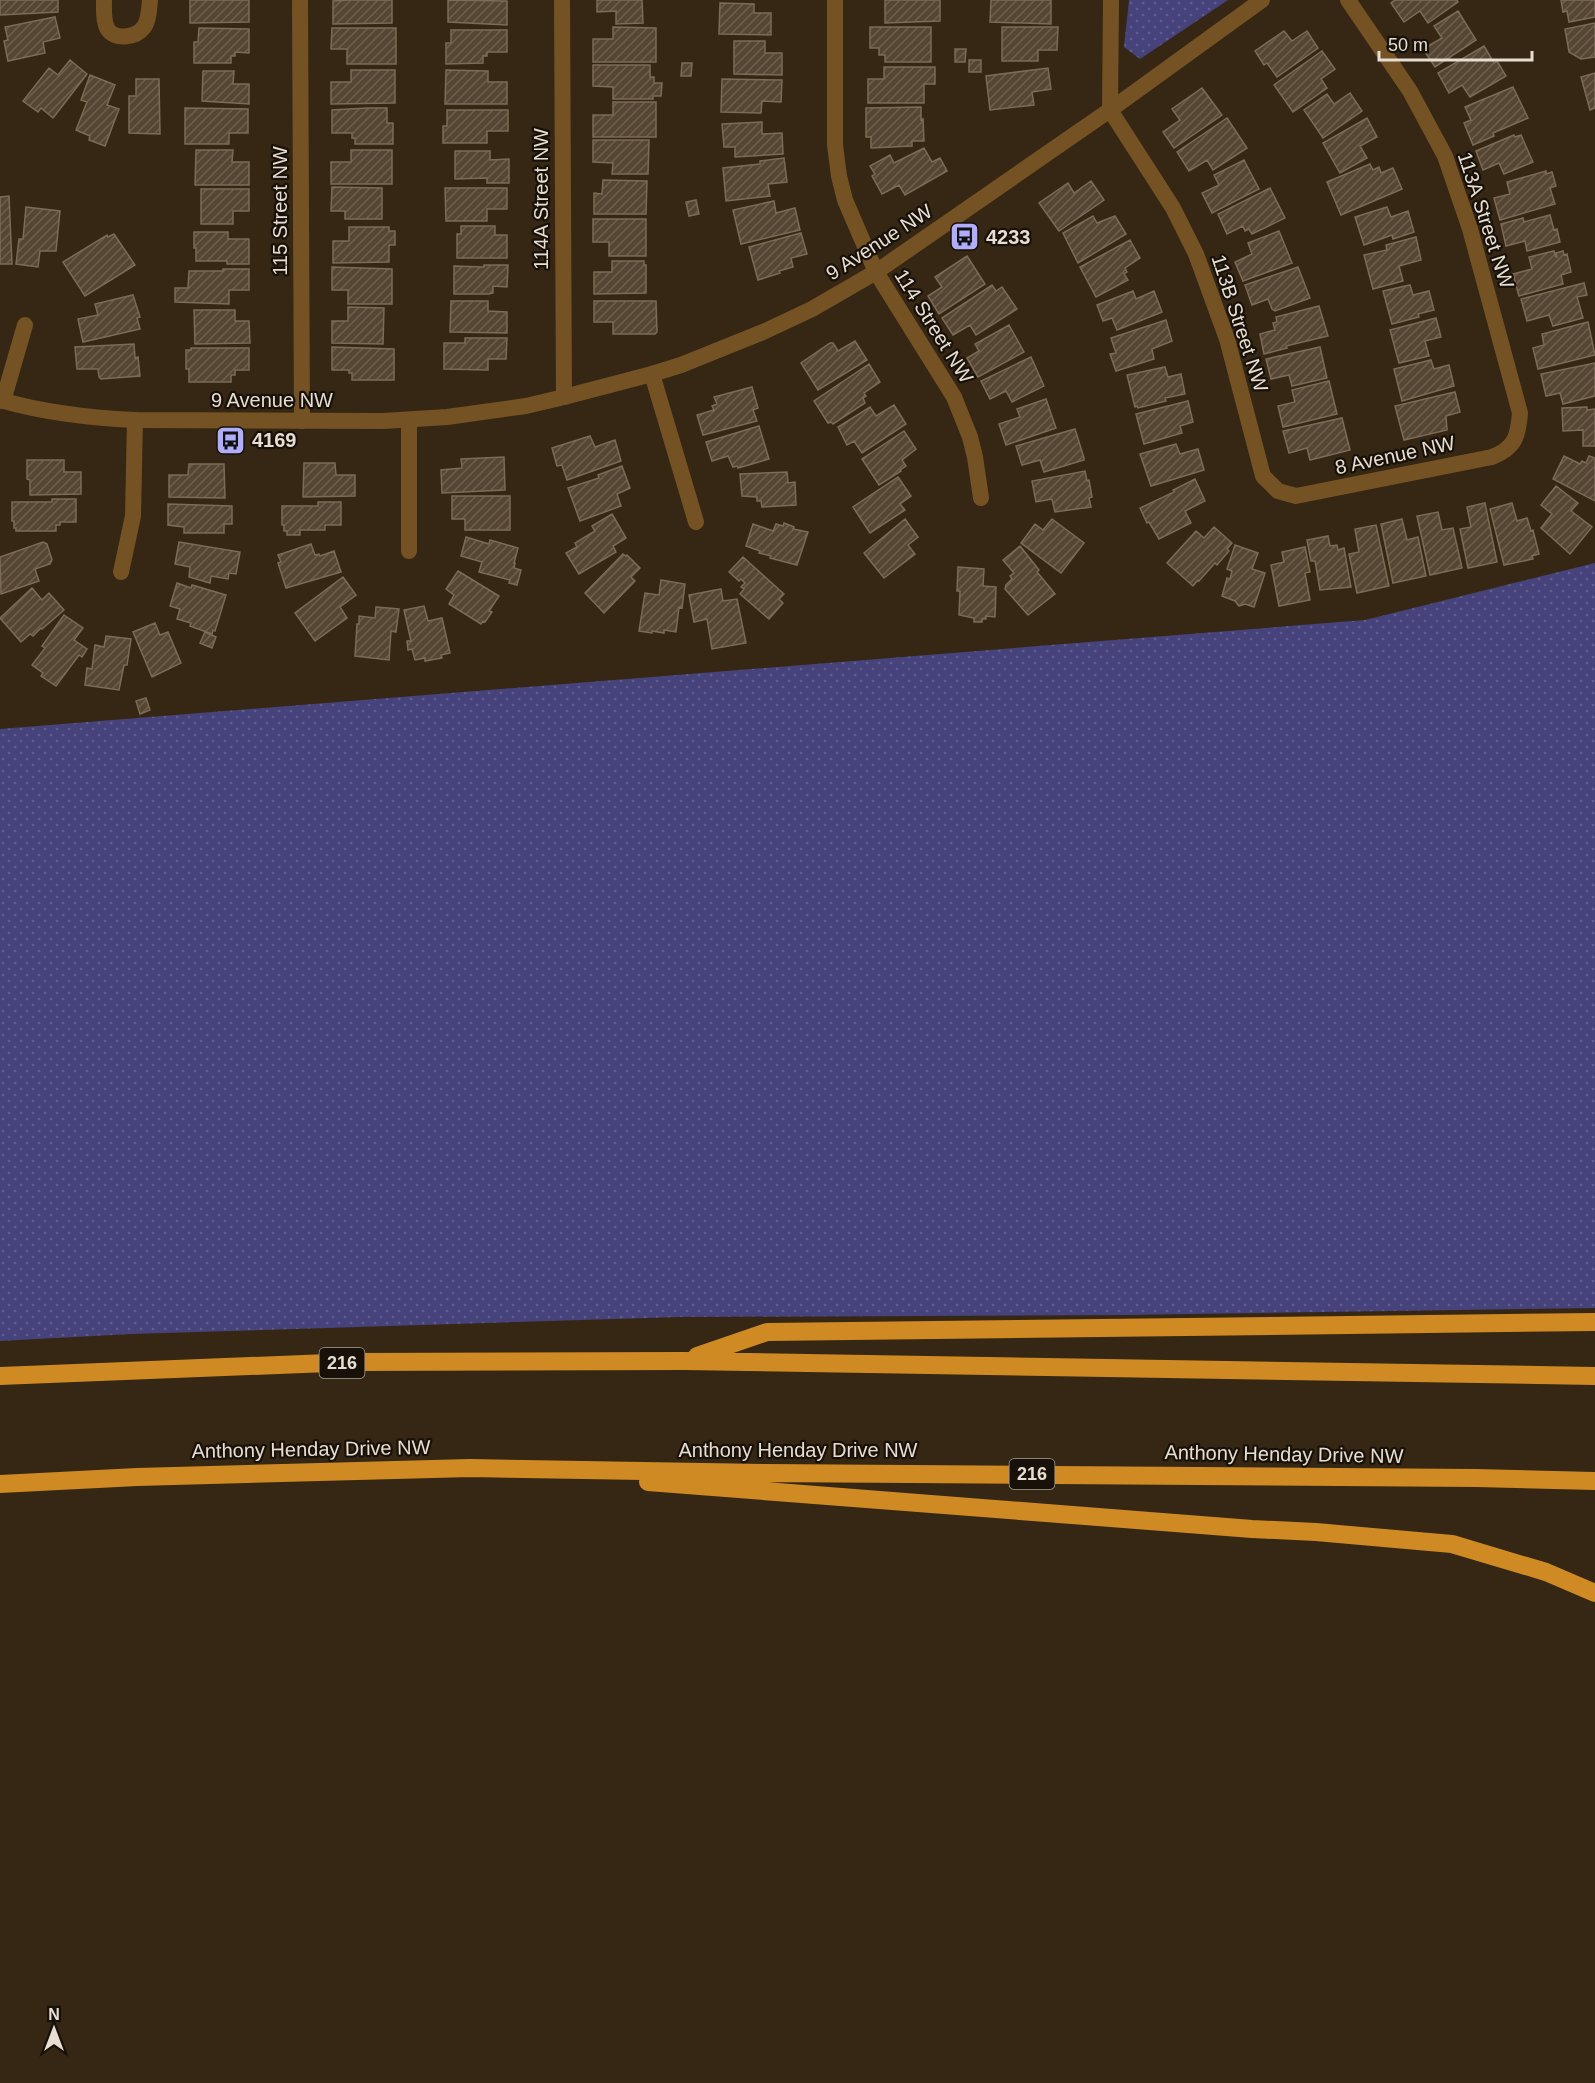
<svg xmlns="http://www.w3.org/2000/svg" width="1595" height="2083" font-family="Arial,sans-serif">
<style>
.grass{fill:url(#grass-dots)}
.building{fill:url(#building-hatch);stroke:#7c6b56;stroke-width:1.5}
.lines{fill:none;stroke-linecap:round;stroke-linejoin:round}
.minor{stroke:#755224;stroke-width:16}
.tertiary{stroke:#755224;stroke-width:16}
.motorway{stroke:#cf8a24;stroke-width:18}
.labels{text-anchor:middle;stroke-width:4.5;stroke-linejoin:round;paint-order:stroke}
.shield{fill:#181109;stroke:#a9a096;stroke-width:1.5}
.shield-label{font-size:18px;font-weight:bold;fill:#e7ddd2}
.street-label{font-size:20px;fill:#e7ddd2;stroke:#181109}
.poi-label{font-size:20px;font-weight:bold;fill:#e7ddd2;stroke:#181109;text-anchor:start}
</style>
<defs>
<pattern id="grass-dots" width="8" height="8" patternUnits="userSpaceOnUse" patternTransform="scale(1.5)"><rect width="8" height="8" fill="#46427b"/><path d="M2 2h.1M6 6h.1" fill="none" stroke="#615d8d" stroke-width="1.8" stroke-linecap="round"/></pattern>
<pattern id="building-hatch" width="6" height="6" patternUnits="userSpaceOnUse" patternTransform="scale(1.5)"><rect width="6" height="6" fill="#554532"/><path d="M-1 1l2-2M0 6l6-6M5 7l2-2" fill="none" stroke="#6d5f4f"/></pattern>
</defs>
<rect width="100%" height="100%" fill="#352714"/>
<path class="grass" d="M1129,0h99l-88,59 -16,-12z
M1595,563v745l-472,7 -443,2 -549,17 -131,7v-612l1365,-109z"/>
<path class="building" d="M0,0h58v12l-58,3z
M190,0h59v22l-59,1z
M349,0h43v23l-59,1v-23z
M448,0l59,1v24l-59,-3z
M597,0h45l1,23 -27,1v-13l-19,1z
M885,0h55v21l-55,2z
M991,0h60v24l-61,-2z
M1395,0h62l1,2 -30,21 -8,-12 -16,11 -13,-19z
M1561,0h34v17l-26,5 -2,-11 -4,1z
M720,3l34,1v9h17v22l-52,-1z
M1458,11l18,29 -41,27 -12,-18 19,-11 -8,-12z
M55,17l5,21 -17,4 2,11 -37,8 -4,-20 4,-1 -3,-13z
M1595,23v34l-14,2 -12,-7 -4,-23z
M613,27l43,1v34h-63v-23h20z
M870,27h61v35h-46v-7h-6v-7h-9z
M1002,27h56l-1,23h-19v11h-36z
M199,28l50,1v24l-14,-1v4h-4v7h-37v-21h4z
M332,28h64v36h-49v-15h-16z
M451,30h56v22h-20v4h-4v7l-37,1v-21h5z
M1284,31l8,10 15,-10 11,17 -41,29 -10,-14 -3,2 -9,-14z
M734,41h31v12h17v22l-48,-1z
M1484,46l10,17 3,-2 9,15 -36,21 -8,-12 -13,8 -11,-20z
M955,49h11l-1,13h-10z
M1322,51l13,18 -14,10 6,9 -34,24 -19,-27z
M70,60l17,14 -34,44 -12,-10 -3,4 -15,-11 26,-33 9,7z
M969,60h12v12h-12z
M682,63h10l-1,13h-10z
M593,65h57v12h4v6h8l-1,13h-8v3h-40v-12l-20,-1z
M884,67h51v17h-11v19h-56v-24h16z
M1048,68l3,21 -19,3 2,13 -44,5 -4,-34z
M351,70h44v33l-64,1v-22h20z
M446,70l42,1v11h19v22h-62z
M203,71h31l-1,13h16v20l-47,-3z
M1595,73v35l-5,2 -9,-33z
M90,75l25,10 -8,20 12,4 -14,37 -16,-6 1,-4 -14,-6 11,-28 -6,-2z
M136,79h23l1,55 -31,-1v-37h7z
M722,79l60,1 -1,22 -19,-1 -1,12 -40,-1z
M1513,87l15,31 -35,15 1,3 -21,9 -9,-22 7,-3 -6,-13z
M1202,88l20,27 -48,33 -11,-16 17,-12 -8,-11z
M1350,93l12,18 -39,27 -19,-28 23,-16 7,10z
M613,102h43v35h-63v-22h20z
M921,107v13l2,-1 1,22h-12v5l-41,2v-11h-5v-29z
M185,108l63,1v24h-19v11h-44z
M368,108h19v15h6v21h-38v-6h-3v-5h-20v-23z
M447,110h61v21h-21v12h-44v-17h4z
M1227,118l20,30 -34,22 -6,-10 -18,11 -12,-19z
M1367,118l10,19 -17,9 7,12 -27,15 -17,-30z
M762,122v12l20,-1 1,21 -48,3v-10h-11l-2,-23z
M1514,135l1,2 6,-2 12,27 -29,12 -5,-11 -16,7 -7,-19z
M593,140h56l-1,34h-36l1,-11 -20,-1z
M924,148l8,14 8,-4 7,13 -42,24 -6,-10 -17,9 -10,-18 3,-2 -5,-8 20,-11 4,8z
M196,150h37l-1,12h17v23h-54z
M351,150h41v34h-61v-22h20z
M455,151h35v9l19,-1v24h-22v-5l-32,1z
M784,158l3,24 -19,2 2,12 -44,5 -3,-33 37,-4v-3z
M1244,160l15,29 -47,24 -10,-20 17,-8 -5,-10z
M1370,164l3,6 6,-3 2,6 12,-5 9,21 -61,26 -14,-33z
M1546,171v3l6,-2 4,14 -6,2 5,16 -55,16 -6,-22 16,-4 -3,-12z
M603,180l44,1 -1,33h-52v-21l8,1z
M1091,181l13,19 -45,31 -20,-28 29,-20 6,10z
M332,187l50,1v31h-37v-8h-14z
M445,188h62v21h-20v12h-41z
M1270,188l15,30 -33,16 -3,-5 -4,2 -2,-5 -16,8 -9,-20z
M201,189h48v22h-16v13h-32z
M9,196l3,68h-12v-67z
M696,200l3,14 -10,2 -3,-14z
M774,201l2,12 19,-5 5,22 -59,14 -8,-34z
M26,207l34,4 -4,40h-16l-2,16 -22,-3 3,-25h4z
M1387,207l4,10 17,-6 6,21 -21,7 -1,-4 -28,10 -9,-28z
M1550,215l4,15 3,-1 3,13 -33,9 -2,-10 -19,5 -5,-22 22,-6 1,4z
M1093,216l4,7 18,-7 11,18 -48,29 -15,-30z
M593,219h53v37h-37v-14h-16z
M461,226h34v9h12v23h-50v-24h4z
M349,227h40v4h6v14h-6v17l-56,1v-22h16z
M1279,231l13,32 -49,18 -8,-19 17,-8 -4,-11z
M194,232h34v7h21v25h-22v-3h-31v-13h-2z
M801,233l6,21 -16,4 2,9 -14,4 1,2 -22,7 -9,-33z
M114,234l21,31 -50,31 -22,-34 44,-27 1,2z
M1416,237l5,23 -22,6 4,15 -30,8 -9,-34 23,-5 -1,-5z
M1130,240l10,18 -15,10 2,4 -3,2 4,6 -32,17 -16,-30z
M1554,251l2,6h1l-1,-4 7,-2 1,4 3,-1 4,18 -10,3 2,9 -44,12 -6,-22 19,-5 -3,-12z
M967,256l18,28 -46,30 -11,-18 14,-9 -7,-10z
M612,261h32v4h2v28l-52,1v-22h18z
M484,265h24l-1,22 -14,-1v7l-4,1h-35v-28l30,1z
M332,267l60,2v35h-44v-14h-16z
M1298,267l12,31 -35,13 -3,-2 -4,-10 -16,6 -7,-20z
M223,269h26v21h-20v14l-54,-2v-14h13l1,-17h34z
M1584,283l3,12 -10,2 6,21 -30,8 -4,-11 -22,6 -6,-22z
M992,285l4,6 6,-4 15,22 -41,26 -6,-10 -17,10 -11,-17z
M1410,285l3,10 16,-4 5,19 -16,4 1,3 -27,7 -9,-33z
M1133,291l3,8 18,-8 8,21 -45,18 -5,-12 -9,3 -6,-16z
M133,295l7,22 -3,1 3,11 -57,13 -5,-23 20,-4 -3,-11z
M451,301h37v10l19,1v21l-57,-1z
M594,301h62l1,31 -2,2h-42v-12h-19z
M1319,306l9,30 -42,10 1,2 -23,6 -4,-20 15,-4 -2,-7 4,-1 -1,-5z
M348,307l36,1 -1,36 -51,-1v-22h16z
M194,310h41v11h14l1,22 -55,1z
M1436,318l5,19 -16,4 4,15 -30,7 -9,-33z
M1166,320l6,21 -20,8 2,10 -38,12 -6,-17 6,-1 -5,-15z
M1588,322l7,33 -57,14 -5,-21 11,-3 -2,-11z
M1009,325l15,27 -46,25 -11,-19 12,-7 -4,-7z
M465,338h42l-1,21h-18v11l-44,-1v-26h21z
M855,341l12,19 -49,30 -17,-27 29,-20h3l5,8z
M134,344l1,14 3,-1 2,19 -39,3 -2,-2 -1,-8h-21l-2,-22z
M332,347l62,2v31h-42v-7h-3v-3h-17z
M1320,347l7,31 -35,8 -3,-11 -18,4 -5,-20z
M191,348h58v22h-14v5h-4v7h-42v-13h-3v-19h5z
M1031,357l13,29 -32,16 -6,-11 -16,8 -9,-18z
M1431,360l3,9 15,-4 5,21 -52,15 -8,-32z
M1595,363v33l-32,8 -3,-11 -14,3 -5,-22z
M869,364l11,18 -16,11 2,3 -3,2 2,5 -32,21 -2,-2 -3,1 -14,-22z
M1165,367l3,10 13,-3 4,20 -20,4 1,3 -28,7 -1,-2 -2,1 -8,-32z
M1329,381l8,33 -54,13 -5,-21 17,-4 -3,-12z
M752,387l6,21 -5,2 4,11 -54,14 -6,-20 17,-5 -2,-4 5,-2 -3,-7z
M1455,392l5,20 -14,4 1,14 -43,10 -9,-34z
M1046,399l10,29 -50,17 -7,-21 21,-7 -3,-8z
M1188,401l5,21 -13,4 2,7 -38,11 -8,-30z
M894,405l12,19 -44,29 -8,-12 -7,4 -9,-18 32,-20 6,9z
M1587,407v3l8,-1v37h-12v-16l-20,1 -1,-23z
M1342,418l8,32 -40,10 -3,-12 -18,5 -6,-22z
M759,426l10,33 -31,9 -1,-2 -4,1 -5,-11 -16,5 -6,-19z
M1075,429l9,29v2l-40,12 -4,-12 -18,5 -6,-19z
M904,431l12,18 -14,11 4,6 -6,4 1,1 -22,14 -17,-26z
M590,436l5,11 20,-7 6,21 -54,19 -5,-15 -5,1 -5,-18z
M1176,444l4,10 18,-5 6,21 -53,16 -11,-32z
M1564,456l16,8 2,-3 4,2 3,-7 6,2v43l-42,-22z
M504,457l1,33 -63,3 -1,-23 21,-2 -1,-9z
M27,460h37v12h17v22l-51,1v-15l-3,-1z
M304,463h31l1,12h19v21l-52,1z
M189,464h35l1,34 -56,-1v-22h19z
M622,466l8,22 -13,6 4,12 -41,15 -12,-33 31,-10 -1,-3z
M1085,471l2,10 2,-1 3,17 -3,1 2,9 -36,5 -3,-13 -16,3 -4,-21z
M787,472l1,11 7,-1 1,23 -34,2 -1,-6h-4v-4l-15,-1 -2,-22z
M898,477l13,19 -11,8 5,6 -35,23 -17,-26z
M1195,479l10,22 -20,10 6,12 -32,16 -10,-17 -2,1 -7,-15 34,-16 -1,-2z
M1556,486l22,17 -7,8 21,16 -22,27 -29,-26 11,-14 -11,-9z
M452,496h58v34h-45v-11h-13z
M52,499h24v23h-16v3h-4v6h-40v-3h-2v-7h-2v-19h40z
M318,502h23v23h-16v5h-25v5h-13v-4h-3v-6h-2v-19h36z
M1485,503l12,59 -29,6 -8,-39 11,-2 -4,-20z
M1512,503l5,18 10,-3 4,13 2,-1 6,24 -7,2 1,3 -29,6 -14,-56z
M168,504l64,2v18h-8v9h-40v-6l-16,-2z
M1438,512l4,18 11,-2 9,40 -32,7 -13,-59z
M612,514l14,24 -13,8 3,6 -37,22 -13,-21 11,-6 -2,-4 20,-12 -3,-5z
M905,519l13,18 -10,8 7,9 -31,24 -20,-25z
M1052,519l32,24 -23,30 -40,-30 14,-19 8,6z
M1402,519l5,21 11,-3 8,39 -33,7 -12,-59z
M784,523l10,4 -1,2 15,3 -11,33 -27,-7 1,-2 -12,-3 1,-2 -14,-5 7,-22 20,7 3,-7 7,2z
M1376,525l13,61 -32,7 -8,-39 10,-2 -4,-23z
M1214,527l18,16 -5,6 2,2 -12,14 -2,-2 -16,18 -1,-1 -5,6 -26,-23 29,-32 8,7z
M1328,536l2,10 7,-1 1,5 6,-2 7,39 -31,3 -5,-29h-4l-4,-21z
M466,537l23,7 1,-4 28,8 -4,15h1l-1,5 7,2 -4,15 -8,-2 1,-3 -31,-8 3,-10 -21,-6z
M43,542l4,2 5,16 -2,4 -15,5 4,12 -38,13 -1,-37z
M179,542l61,10 -4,22 -7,-1 -1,6 -17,-3 -1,7 -21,-6 1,-10 -15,-3z
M311,544l4,11 4,-1 1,2 14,-5 7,21 -55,16 -8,-25 3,-1 -3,-7z
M1235,545l23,8 -6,16 13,4 -11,34 -9,-3 -6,2 -4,-5 -13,-5 5,-18 3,1 2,-8 -5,-2z
M1020,546l19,24 -2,2 18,22 -27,21 -23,-26 1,-4 6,-6 -2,-3 4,-3 -11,-13z
M1305,547l5,25 -5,1 5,27 -31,6 -8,-41 13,-3 -2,-10z
M623,554l3,2 1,-1 13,13 -9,9 4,4 -31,32 -19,-20z
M743,557l41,37 -5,5 4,4 -14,16 -29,-25 4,-5 -3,-2 4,-4 -4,-4 -2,2 -10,-9z
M958,567l26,2 -1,17 13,1 -1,30 -9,-1v3h-4v3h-8v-4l-15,-3 1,-24h-3z
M458,571l41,25 -10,15 3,1 -7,10 -2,-1 -2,3 -32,-20 5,-9 -8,-6z
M343,577l13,18 -16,12 7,11 -32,23 -20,-28z
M661,580l24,4 -3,24 -3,-1 -3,25 -12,-2v3l-12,-2v2l-13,-2 6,-38 14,2z
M177,583l14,5 1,-3 34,10 -11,36 -2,-1 -1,4 -22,-8 1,-3 -14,-4 3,-10 -10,-3z
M32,588l10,12 7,-7 15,17 -22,19 -1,-1 -8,8 -3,-2 -9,8 -21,-24z
M721,589l2,12 14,-2 9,44 -34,6 -5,-30 -13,3 -5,-27z
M424,606l4,15 14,-3 8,35 -9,2 1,3 -17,3v-3l-10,2 -3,-11 -4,1 -1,-9h4l-7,-31z
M376,607l23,2 -3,23 -5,-1 -2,29 -34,-4 2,-32h2v-8l16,2z
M64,615l19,13 -9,12 13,9 -5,8 -3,-2 -23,31 -15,-10 2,-3 -11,-8 13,-17 -3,-2z
M155,623l5,12 8,-3 13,31 -29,14 -19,-45z
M205,632l11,5 -4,11 -12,-5z
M106,636l25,3 -4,26h-3l-5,25 -34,-5 2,-17 5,1 3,-24 9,2z
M146,698l4,12 -10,4 -4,-13z"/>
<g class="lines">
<path class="minor" d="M104,0c0,9 -1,20 3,28 7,13 29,10 37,-1 5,-7 5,-18 6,-27
M300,0l2,421
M562,0l2,397
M835,0v145l4,31 6,24 31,72 78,125 16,40 5,20 6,41
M1111,0l-1,110 63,98 23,46 31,85 36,137 15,15 18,5 196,-39c23,-9 26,-20 28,-44l-50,-184 -25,-73 -35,-65 -62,-91
M652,374l44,148
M3,401l22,-76
M409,420v131
M121,572l12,-56 2,-96"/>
<path class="tertiary" d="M0,400c45,13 89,18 135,20l248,1 64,-4 79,-11 38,-9 88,-23 29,-9 82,-33 49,-23 64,-37 234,-162 152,-110"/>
<path class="motorway" d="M697,1356l70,-24 828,-10
M0,1376l353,-14 331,-1 911,15
M648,1482l604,47 64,3 136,12 94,28 49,21
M0,1484l137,-7 333,-9 295,5 711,5 119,3"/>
</g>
<defs>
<symbol id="bus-square" viewBox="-11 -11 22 22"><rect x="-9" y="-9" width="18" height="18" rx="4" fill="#b0aefa" stroke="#181109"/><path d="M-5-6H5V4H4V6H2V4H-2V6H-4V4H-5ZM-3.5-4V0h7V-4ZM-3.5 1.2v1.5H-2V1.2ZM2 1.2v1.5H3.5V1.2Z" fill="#111"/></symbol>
</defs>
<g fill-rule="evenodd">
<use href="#bus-square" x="948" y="220" width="33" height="33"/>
<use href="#bus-square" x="214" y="424" width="33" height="33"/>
</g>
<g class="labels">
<g class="shield">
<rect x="319.5" y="1348" width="45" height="30" rx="4.5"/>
<rect x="1009.5" y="1459" width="45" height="30" rx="4.5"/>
</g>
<g class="shield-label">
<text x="342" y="1369">216</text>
<text x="1032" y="1480">216</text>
</g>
<g class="street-label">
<text transform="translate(541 199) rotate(-90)" y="7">114A Street NW</text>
<text transform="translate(280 211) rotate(-90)" y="7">115 Street NW</text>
<text transform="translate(1486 220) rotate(72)" y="7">113A Street NW</text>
<text transform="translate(879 242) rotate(-33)" y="7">9 Avenue NW</text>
<text transform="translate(1240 323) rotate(72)" y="7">113B Street NW</text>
<text transform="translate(934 326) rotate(58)" y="7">114 Street NW</text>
<text x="272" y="407">9 Avenue NW</text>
<text transform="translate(1395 455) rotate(-12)" y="7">8 Avenue NW</text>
<text transform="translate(311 1449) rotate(-1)" y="7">Anthony Henday Drive NW</text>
<text x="798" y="1457">Anthony Henday Drive NW</text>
<text transform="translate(1284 1454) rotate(1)" y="7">Anthony Henday Drive NW</text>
</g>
<g class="poi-label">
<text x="986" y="244">4233</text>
<text x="252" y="447">4169</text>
</g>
</g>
<g transform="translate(54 2029)" stroke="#181109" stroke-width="4.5" paint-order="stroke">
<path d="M0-4.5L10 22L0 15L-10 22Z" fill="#e7ddd2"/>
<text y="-9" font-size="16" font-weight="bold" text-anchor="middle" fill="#e7ddd2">N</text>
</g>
<path d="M1379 51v9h153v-9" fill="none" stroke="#e7ddd2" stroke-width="3"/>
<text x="1388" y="51" font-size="18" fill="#e7ddd2" stroke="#181109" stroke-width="4.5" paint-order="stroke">50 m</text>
</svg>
